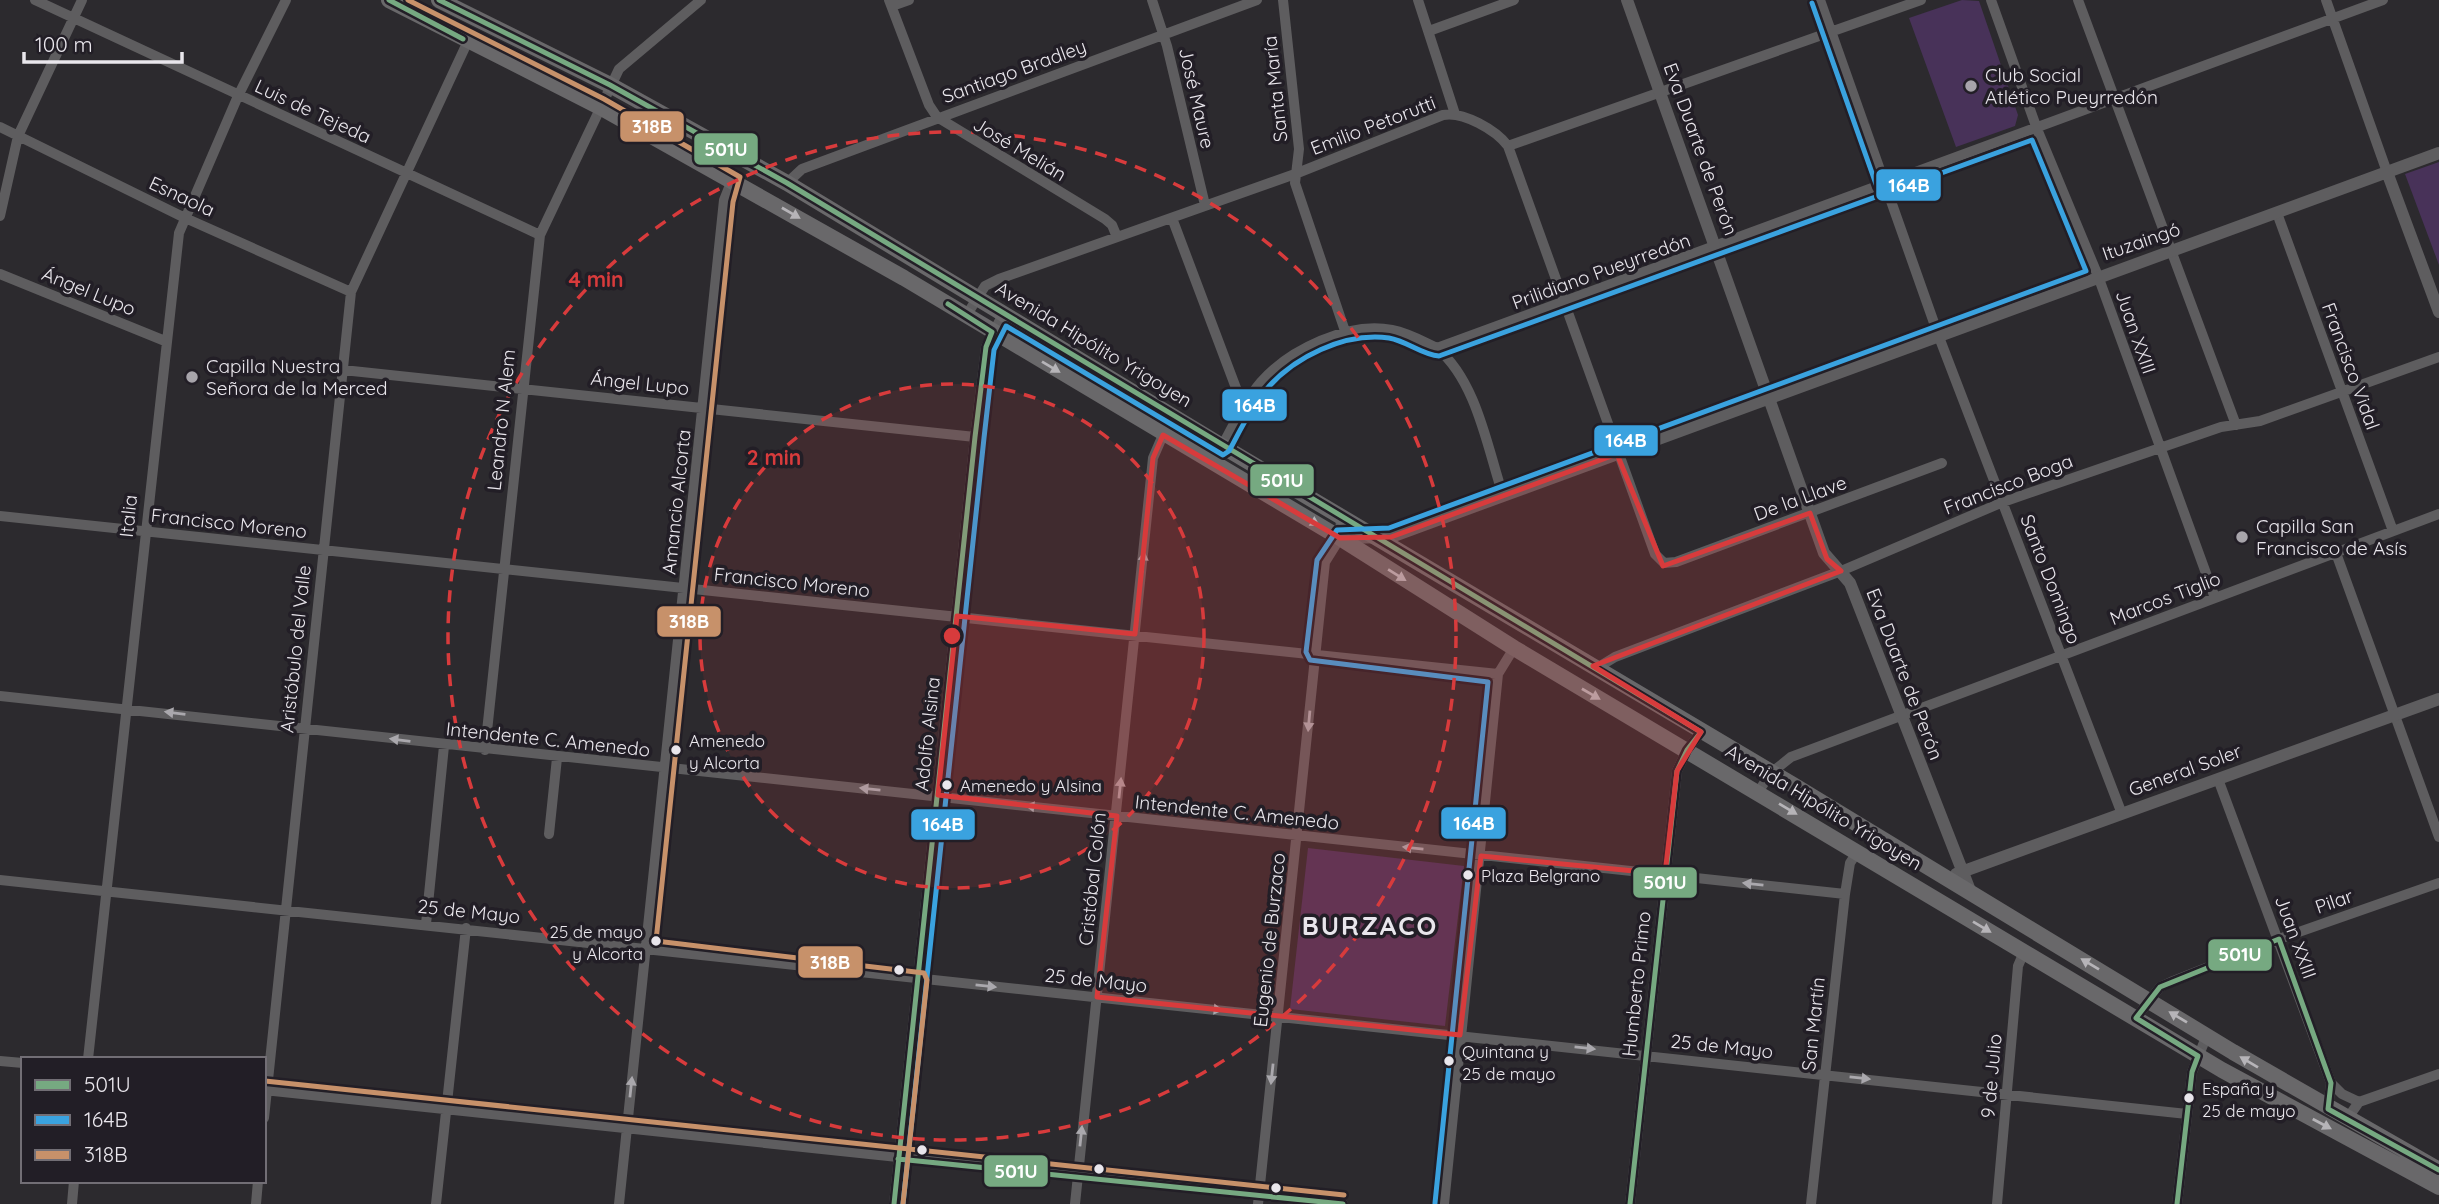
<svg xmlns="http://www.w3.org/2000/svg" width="2439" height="1204" font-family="Quicksand,sans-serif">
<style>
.green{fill:#483259}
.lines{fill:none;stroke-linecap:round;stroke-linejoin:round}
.minor{stroke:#5e5d5f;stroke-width:10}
.tertiary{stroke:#5e5d5f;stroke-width:12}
.primary{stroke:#69686a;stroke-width:16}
.bus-1-casing{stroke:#221e26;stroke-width:10}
.bus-2-casing{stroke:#221e26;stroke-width:10}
.bus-3-casing{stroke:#221e26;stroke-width:10}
.bus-1{stroke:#76a981;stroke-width:5}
.bus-2{stroke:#3aa2df;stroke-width:5}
.bus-3{stroke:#c7916a;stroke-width:5}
.oneway{fill:#b6b4b8}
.oneway2{fill:#aaa8ad}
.marked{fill:#d83b3c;fill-opacity:0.2;stroke:#d83b3c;stroke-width:5;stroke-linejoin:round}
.ring{fill:none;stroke:#d83b3c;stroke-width:3.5;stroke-dasharray:12 9}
.poi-dot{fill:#a7a4aa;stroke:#221e26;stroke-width:2.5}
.bus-dot{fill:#e9e6ec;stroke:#221e26;stroke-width:2.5}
.labels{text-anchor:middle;stroke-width:7;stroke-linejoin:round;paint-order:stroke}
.bus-label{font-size:17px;fill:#e9e6ec;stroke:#221e26;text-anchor:start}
.street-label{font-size:19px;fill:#e9e6ec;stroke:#221e26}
.poi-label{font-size:19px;fill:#e9e6ec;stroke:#221e26;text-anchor:start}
.district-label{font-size:26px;font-weight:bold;letter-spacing:2px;fill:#e9e6ec;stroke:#221e26}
.centre{fill:#d83b3c;stroke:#221e26;stroke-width:3.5}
.ring-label{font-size:21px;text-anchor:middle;font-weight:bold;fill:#d83b3c;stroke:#221e26;stroke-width:7;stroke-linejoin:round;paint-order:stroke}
.line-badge{stroke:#221e26;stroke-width:2.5}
.badge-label{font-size:19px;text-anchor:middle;font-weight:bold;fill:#fff}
</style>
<rect width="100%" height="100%" fill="#2c2a2e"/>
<path class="green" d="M1962,0l17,1 39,114 -3,11 -59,21 -47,-129z
M2439,162v103l-34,-91z
M1308,848l156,18 -19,160 -155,-17z"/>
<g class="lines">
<path class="minor" d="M35,0l505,235
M889,0l40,105 8,12 168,102 7,6 5,12
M1152,0l15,46 38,159
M1283,0l16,149 -4,34 51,151
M1418,0l37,114
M1820,0l119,337 183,477
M1991,0l46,129 61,147 117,322
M2078,0l158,425
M2326,0l61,172
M892,6l17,-6
M1429,31l85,-31
M0,127l183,90 168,75
M1508,146l147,408 9,9 12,-1 266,-99
M787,183l15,-14 455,-169
M2277,213l116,318
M0,216l18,-80 64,-136
M1172,218l64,170 9,15
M0,274l165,67
M966,316l19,-30 14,-7 296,-105 148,-59c20,-4 53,15 65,31l413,-146
M1437,348c40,34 50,99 66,147
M343,370l632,67
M1222,446c12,-22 23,-45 39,-64 28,-32 88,-61 131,-52 16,3 30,11 45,18l946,-348
M0,516l1498,158
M2336,553l103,284
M1597,668l18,-11 226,-86 162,-69 218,-75 39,-6 179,-64
M0,696l1845,198
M485,750l55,-515 79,-166 82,-69
M2218,779l113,304 -3,26
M1758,792l13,-19 20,-16 648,-243
M549,834l8,-76
M0,880l2187,234
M426,924l18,-178
M2136,1018l24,-31 11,-5 108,-43 160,-56
M88,1059l91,-826 59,-137 48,-96
M0,1061l23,2
M2331,1083l11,11 17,8
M264,1090l1079,114
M264,1118l87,-826 117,-251
M2347,1119l12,-17 80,-28
M72,1204l2,-23
M256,1204l2,-23
M436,1204l30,-276
M619,1204l105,-1004 8,-20
M894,1204l81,-767 11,-90 17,-33
M1075,1204l78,-746 10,-23
M1258,1204l67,-642 15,-24 1,-21
M1444,1204l54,-530 16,-26
M1630,1204l47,-433 10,-21 14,-18
M1811,1204l34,-310 5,-31 8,-12
M1997,1204l21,-238 6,-14
M2177,1204l15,-132 15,-37"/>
<path class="tertiary" d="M1627,0l197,553 26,30 121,310
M2387,172l52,140
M1340,538l51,-1 1048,-384
M1956,874l483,-175"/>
<path class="primary" d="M389,0l211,107 304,171 436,260 174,110 708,422 217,117
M439,0l171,85 177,98 435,263 571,339 440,267 206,118"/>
<defs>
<path id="bus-1" d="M389,0l74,39
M439,0l171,85 177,98 914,549 -14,18 -10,21 -47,433
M898,1159l445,45
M894,1204l81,-767 11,-90 6,-15 -44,-28
M2177,1204l15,-132 6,-16 -62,-38 24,-31 119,-48 52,144 -3,26 111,61"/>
<path id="bus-2" d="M1812,3l65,184
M903,1204l81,-766 10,-88 12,-24 217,129 6,-4c11,-20 21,-42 36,-60 28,-34 80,-59 124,-53 18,3 33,17 50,18l593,-216 54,131 -697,257 -52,2 -20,30 -11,92 4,8 178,22 -53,521"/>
<path id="bus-3" d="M408,0l196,99 136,78 -7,25 -77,739 268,32 3,7 -24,224
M265,1081l1079,114"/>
</defs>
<use href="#bus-1" class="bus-1-casing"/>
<use href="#bus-2" class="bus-2-casing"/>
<use href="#bus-3" class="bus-3-casing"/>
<use href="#bus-1" class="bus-1"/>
<use href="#bus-2" class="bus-2"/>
<use href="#bus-3" class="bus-3"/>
</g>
<defs><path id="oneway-solid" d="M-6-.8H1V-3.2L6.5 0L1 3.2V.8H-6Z" transform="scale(1.75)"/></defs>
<g class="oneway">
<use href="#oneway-solid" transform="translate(791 213) rotate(30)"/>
<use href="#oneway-solid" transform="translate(1051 367) rotate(31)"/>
<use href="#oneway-solid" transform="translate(1310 520) rotate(30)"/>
<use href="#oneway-solid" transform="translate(1397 575) rotate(32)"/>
<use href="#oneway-solid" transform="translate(1591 694) rotate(30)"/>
<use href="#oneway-solid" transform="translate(1788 809) rotate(31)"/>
<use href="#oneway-solid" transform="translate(1982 927) rotate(31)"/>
<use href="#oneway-solid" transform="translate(2090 964) rotate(-149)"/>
<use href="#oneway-solid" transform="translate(2178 1017) rotate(-149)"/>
<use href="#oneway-solid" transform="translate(2249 1062) rotate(-149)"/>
<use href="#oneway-solid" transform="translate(2322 1124) rotate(28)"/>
</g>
<g class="oneway2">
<use href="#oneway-solid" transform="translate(1143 562) rotate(-84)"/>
<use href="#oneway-solid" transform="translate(175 713) rotate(-173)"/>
<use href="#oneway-solid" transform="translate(1309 721) rotate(95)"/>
<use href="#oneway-solid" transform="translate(400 740) rotate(-173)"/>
<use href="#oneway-solid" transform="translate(1120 788) rotate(-84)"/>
<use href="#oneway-solid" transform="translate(870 789) rotate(-174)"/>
<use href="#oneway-solid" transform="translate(1036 807) rotate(-173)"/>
<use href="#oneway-solid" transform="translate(1413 848) rotate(-174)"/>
<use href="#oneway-solid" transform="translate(1753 884) rotate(-174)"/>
<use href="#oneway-solid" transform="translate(986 986) rotate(6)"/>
<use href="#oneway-solid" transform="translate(1212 1009) rotate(6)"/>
<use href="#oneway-solid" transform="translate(1585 1048) rotate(6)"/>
<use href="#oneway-solid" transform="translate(1272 1074) rotate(96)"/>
<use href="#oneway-solid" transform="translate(1860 1078) rotate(6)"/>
<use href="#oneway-solid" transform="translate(631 1087) rotate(-84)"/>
<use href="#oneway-solid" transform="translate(1081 1136) rotate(-84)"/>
</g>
<path class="marked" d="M1163,435l177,103 51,-1 226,-83 46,112 147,-53 17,46 14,12 -248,95 108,66 -24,39 -12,103 -184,-18 -21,179 -363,-38 20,-181 -179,-21 19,-179 178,18 18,-176z"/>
<circle cx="952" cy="636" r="252" fill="#d83b3c" fill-opacity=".12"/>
<g class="ring">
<circle cx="952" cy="636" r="252"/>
<circle cx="952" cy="636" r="504"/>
</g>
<g class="poi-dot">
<circle cx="1971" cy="86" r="7"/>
<circle cx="192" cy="377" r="7"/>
<circle cx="2242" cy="537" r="7"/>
</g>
<g class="bus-dot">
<circle cx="676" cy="750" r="6"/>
<circle cx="947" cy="785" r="6"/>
<circle cx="1468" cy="875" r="6"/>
<circle cx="656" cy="941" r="6"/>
<circle cx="899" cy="970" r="6"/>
<circle cx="1449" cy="1061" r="6"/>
<circle cx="2189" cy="1098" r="6"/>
<circle cx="922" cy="1150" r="6"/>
<circle cx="1099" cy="1169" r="6"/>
<circle cx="1276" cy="1188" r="6"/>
</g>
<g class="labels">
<g class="bus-label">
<text x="689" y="747">Amenedo<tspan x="689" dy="22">y Alcorta</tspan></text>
<text x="960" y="792">Amenedo y Alsina</text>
<text x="1481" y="882">Plaza Belgrano</text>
<text x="643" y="938" text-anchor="end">25 de mayo<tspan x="643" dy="22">y Alcorta</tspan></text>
<text x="1462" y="1058">Quintana y<tspan x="1462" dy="22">25 de mayo</tspan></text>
<text x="2202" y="1095">España y<tspan x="2202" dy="22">25 de mayo</tspan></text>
</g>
<g class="street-label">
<text transform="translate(1014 71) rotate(-20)" y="7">Santiago Bradley</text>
<text transform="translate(1275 89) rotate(-96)" y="7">Santa María</text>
<text transform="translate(1197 98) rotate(77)" y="7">José Maure</text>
<text transform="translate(313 111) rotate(25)" y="7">Luis de Tejeda</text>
<text transform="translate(1373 125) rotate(-21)" y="7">Emilio Petorutti</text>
<text transform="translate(1020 149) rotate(31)" y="7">José Melián</text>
<text transform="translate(1701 149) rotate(70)" y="7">Eva Duarte de Perón</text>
<text transform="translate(182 196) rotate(25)" y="7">Esnaola</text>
<text transform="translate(2141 241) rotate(-19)" y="7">Ituzaingó</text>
<text transform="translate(1601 271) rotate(-20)" y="7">Prilidiano Pueyrredón</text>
<text transform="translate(89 291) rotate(22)" y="7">Ángel Lupo</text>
<text transform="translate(2136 332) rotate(71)" y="7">Juan XXIII</text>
<text transform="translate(1094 344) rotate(31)" y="7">Avenida Hipólito Yrigoyen</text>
<text transform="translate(2351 366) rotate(70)" y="7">Francisco Vidal</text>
<text transform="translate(640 383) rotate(6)" y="7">Ángel Lupo</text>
<text transform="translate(501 420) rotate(-84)" y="7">Leandro N Alem</text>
<text transform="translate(2008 484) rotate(-21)" y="7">Francisco Boga</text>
<text transform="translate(1800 498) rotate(-20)" y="7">De la Llave</text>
<text transform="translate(676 502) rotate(-84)" y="7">Amancio Alcorta</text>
<text transform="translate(128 516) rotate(-84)" y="7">Italia</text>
<text transform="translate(229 523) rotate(6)" y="7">Francisco Moreno</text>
<text transform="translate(2051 579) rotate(69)" y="7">Santo Domingo</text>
<text transform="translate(792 582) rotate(6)" y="7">Francisco Moreno</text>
<text transform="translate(2165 598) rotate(-21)" y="7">Marcos Tiglio</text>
<text transform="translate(295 649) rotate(-84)" y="7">Aristóbulo del Valle</text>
<text transform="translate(1905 674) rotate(69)" y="7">Eva Duarte de Perón</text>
<text transform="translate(927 734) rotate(-84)" y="7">Adolfo Alsina</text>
<text transform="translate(548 739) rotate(6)" y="7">Intendente C. Amenedo</text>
<text transform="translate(2185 770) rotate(-20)" y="7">General Soler</text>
<text transform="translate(1824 807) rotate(31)" y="7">Avenida Hipólito Yrigoyen</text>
<text transform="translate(1237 812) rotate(6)" y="7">Intendente C. Amenedo</text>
<text transform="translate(1092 879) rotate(-84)" y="7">Cristóbal Colón</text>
<text transform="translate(2334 901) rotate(-19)" y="7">Pilar</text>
<text transform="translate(469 911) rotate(6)" y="7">25 de Mayo</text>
<text transform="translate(2296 937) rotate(70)" y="7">Juan XXIII</text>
<text transform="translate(1269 940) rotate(-84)" y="7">Eugenio de Burzaco</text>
<text transform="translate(1096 980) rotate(6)" y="7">25 de Mayo</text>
<text transform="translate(1636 984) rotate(-84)" y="7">Humberto Primo</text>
<text transform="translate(1813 1024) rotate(-84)" y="7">San Martín</text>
<text transform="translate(1722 1046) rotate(6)" y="7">25 de Mayo</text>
<text transform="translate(1991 1076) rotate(-85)" y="7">9 de Julio</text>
</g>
<g class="poi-label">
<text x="1985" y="82">Club Social<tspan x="1985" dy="22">Atlético Pueyrredón</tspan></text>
<text x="206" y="373">Capilla Nuestra<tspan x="206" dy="22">Señora de la Merced</tspan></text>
<text x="2256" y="533">Capilla San<tspan x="2256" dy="22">Francisco de Asís</tspan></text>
</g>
<g class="district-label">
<text x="1370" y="935">BURZACO</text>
</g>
</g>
<circle cx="952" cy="636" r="10" class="centre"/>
<g class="ring-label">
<text x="596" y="287">4 min</text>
<text x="774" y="465">2 min</text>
</g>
<g class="line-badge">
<rect x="619" y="110" width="66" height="33" rx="7" fill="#c7916a"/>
<rect x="693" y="132" width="66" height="34" rx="7" fill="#76a981"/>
<rect x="1875" y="168" width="67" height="34" rx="7" fill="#3aa2df"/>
<rect x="1221" y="388" width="67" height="34" rx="7" fill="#3aa2df"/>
<rect x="1593" y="424" width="66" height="33" rx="7" fill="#3aa2df"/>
<rect x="1249" y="463" width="66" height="34" rx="7" fill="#76a981"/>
<rect x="656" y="605" width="66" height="33" rx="7" fill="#c7916a"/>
<rect x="1440" y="806" width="67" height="34" rx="7" fill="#3aa2df"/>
<rect x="910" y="808" width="66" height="33" rx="7" fill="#3aa2df"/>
<rect x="1632" y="866" width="66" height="33" rx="7" fill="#76a981"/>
<rect x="2207" y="938" width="66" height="34" rx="7" fill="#76a981"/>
<rect x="797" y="945" width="67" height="34" rx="7" fill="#c7916a"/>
<rect x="983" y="1154" width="66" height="34" rx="7" fill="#76a981"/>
</g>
<g class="badge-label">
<text x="652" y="133">318B</text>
<text x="726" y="156">501U</text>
<text x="1909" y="192">164B</text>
<text x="1255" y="412">164B</text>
<text x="1626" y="447">164B</text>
<text x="1282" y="487">501U</text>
<text x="689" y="628">318B</text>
<text x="1474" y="830">164B</text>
<text x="943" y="831">164B</text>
<text x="1665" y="889">501U</text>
<text x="2240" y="961">501U</text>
<text x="830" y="969">318B</text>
<text x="1016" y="1178">501U</text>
</g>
<rect x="21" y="1057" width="245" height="126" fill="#221e26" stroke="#726e75" stroke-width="2"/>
<rect x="35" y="1080" width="35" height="10" fill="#76a981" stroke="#726e75" stroke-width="2"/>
<text x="84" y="1092" font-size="21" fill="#e9e6ec">501U</text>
<rect x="35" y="1115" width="35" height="10" fill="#3aa2df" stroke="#726e75" stroke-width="2"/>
<text x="84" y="1127" font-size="21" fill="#e9e6ec">164B</text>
<rect x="35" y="1150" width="35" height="10" fill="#c7916a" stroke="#726e75" stroke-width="2"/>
<text x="84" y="1162" font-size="21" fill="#e9e6ec">318B</text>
<path d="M24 52v10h158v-10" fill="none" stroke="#e9e6ec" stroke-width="3.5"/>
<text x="35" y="52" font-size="21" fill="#e9e6ec" stroke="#221e26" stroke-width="5" paint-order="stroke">100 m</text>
</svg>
